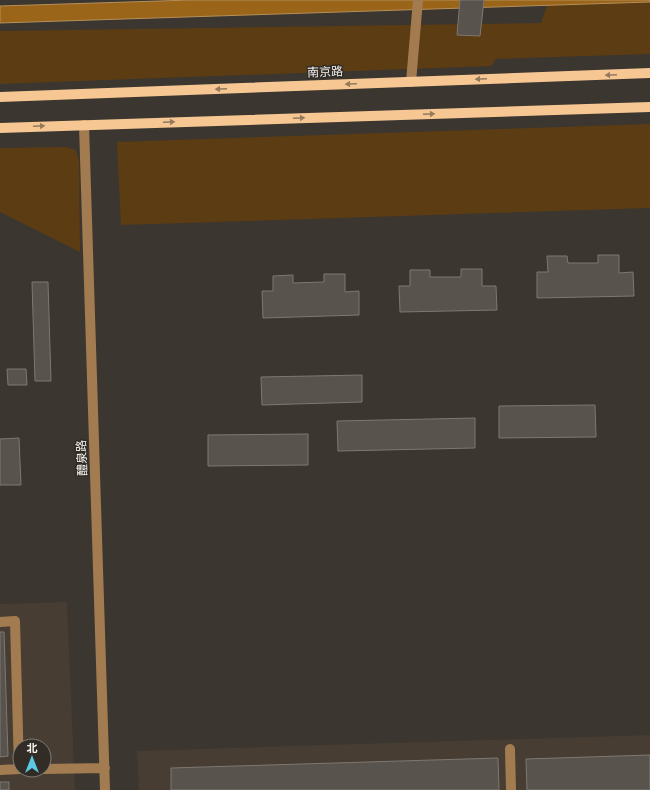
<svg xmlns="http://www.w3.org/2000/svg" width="650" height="790" font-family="Figtree,'Noto Sans SC',sans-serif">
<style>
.built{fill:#473d33;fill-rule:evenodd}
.green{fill:#5c3c13}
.water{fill:#9a6419;stroke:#b68f5a}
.building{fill:#58534d;stroke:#7e7872}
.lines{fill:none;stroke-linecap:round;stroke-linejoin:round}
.minor{stroke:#a27c50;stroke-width:10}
.major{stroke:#f7c793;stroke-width:10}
.oneway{fill:#947a5c}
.labels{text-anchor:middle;stroke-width:3;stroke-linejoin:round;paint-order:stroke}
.street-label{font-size:12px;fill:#f8f4f1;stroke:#312c26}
</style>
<rect width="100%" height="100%" fill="#3b3630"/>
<path class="built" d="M67,602l8,188h-75v-186zM20,746h24v24h-24z
M650,735v55h-511l-2,-39z"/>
<path class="green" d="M549,0h101v54l-154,5 -5,7 -491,18v-53l541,-8z
M650,124v84l-529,17 -4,-83z
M66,147l10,3 3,11 1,91 -80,-40v-64z"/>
<path class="water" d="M191,0h459v2l-650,21v-17z"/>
<path class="building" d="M460,0h24l-4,36 -23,-1z
M598,255h21v18l14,-1 1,24 -97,2v-26h11l-1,-16h20l1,7h30z
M461,269h21v17h14l1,24 -97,2 -1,-26h11v-16h20v7h31z
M324,274h21v18l14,-1v24l-96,3 -1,-27h11v-15l20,-1v8l31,-1z
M32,282h16l3,99h-16z
M7,369h19l1,16h-19z
M362,375v27l-100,3 -1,-28z
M595,405l1,32 -97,1v-32z
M475,418v30l-137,3 -1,-30z
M308,434v31l-100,1v-31z
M19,438l2,47h-21v-46z
M0,632h4l4,124 -8,1z
M650,755v35h-123l-1,-31z
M498,758l1,32h-328v-22z
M0,782h9v8h-9z"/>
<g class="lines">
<path class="minor" d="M411,82l7,-82
M84,125l21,665
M0,622l15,-1 4,148
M510,749l1,41
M44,769l61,-1
M0,770l20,-1"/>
<path class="major" d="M0,97l650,-24
M0,128l650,-21"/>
</g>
<defs><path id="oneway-solid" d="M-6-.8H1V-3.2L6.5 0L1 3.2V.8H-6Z"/></defs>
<g class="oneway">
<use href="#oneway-solid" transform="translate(611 75) rotate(178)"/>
<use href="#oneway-solid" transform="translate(481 79) rotate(178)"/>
<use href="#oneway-solid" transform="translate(351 84) rotate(178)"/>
<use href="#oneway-solid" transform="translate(221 89) rotate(178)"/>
<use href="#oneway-solid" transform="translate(429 114) rotate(-2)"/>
<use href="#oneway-solid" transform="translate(299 118) rotate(-2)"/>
<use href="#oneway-solid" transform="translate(169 122) rotate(-2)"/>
<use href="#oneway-solid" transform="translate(39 126) rotate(-2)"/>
</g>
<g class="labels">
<g class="street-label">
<text transform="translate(325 72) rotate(-2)" y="4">南京路</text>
<text transform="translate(82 458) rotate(-92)" y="4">醴泉路</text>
</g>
</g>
<g transform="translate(32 758)"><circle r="19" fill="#312c26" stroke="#817c77"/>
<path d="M0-3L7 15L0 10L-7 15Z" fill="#5bc8e6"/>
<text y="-6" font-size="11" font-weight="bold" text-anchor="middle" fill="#f8f4f1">北</text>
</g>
</svg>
